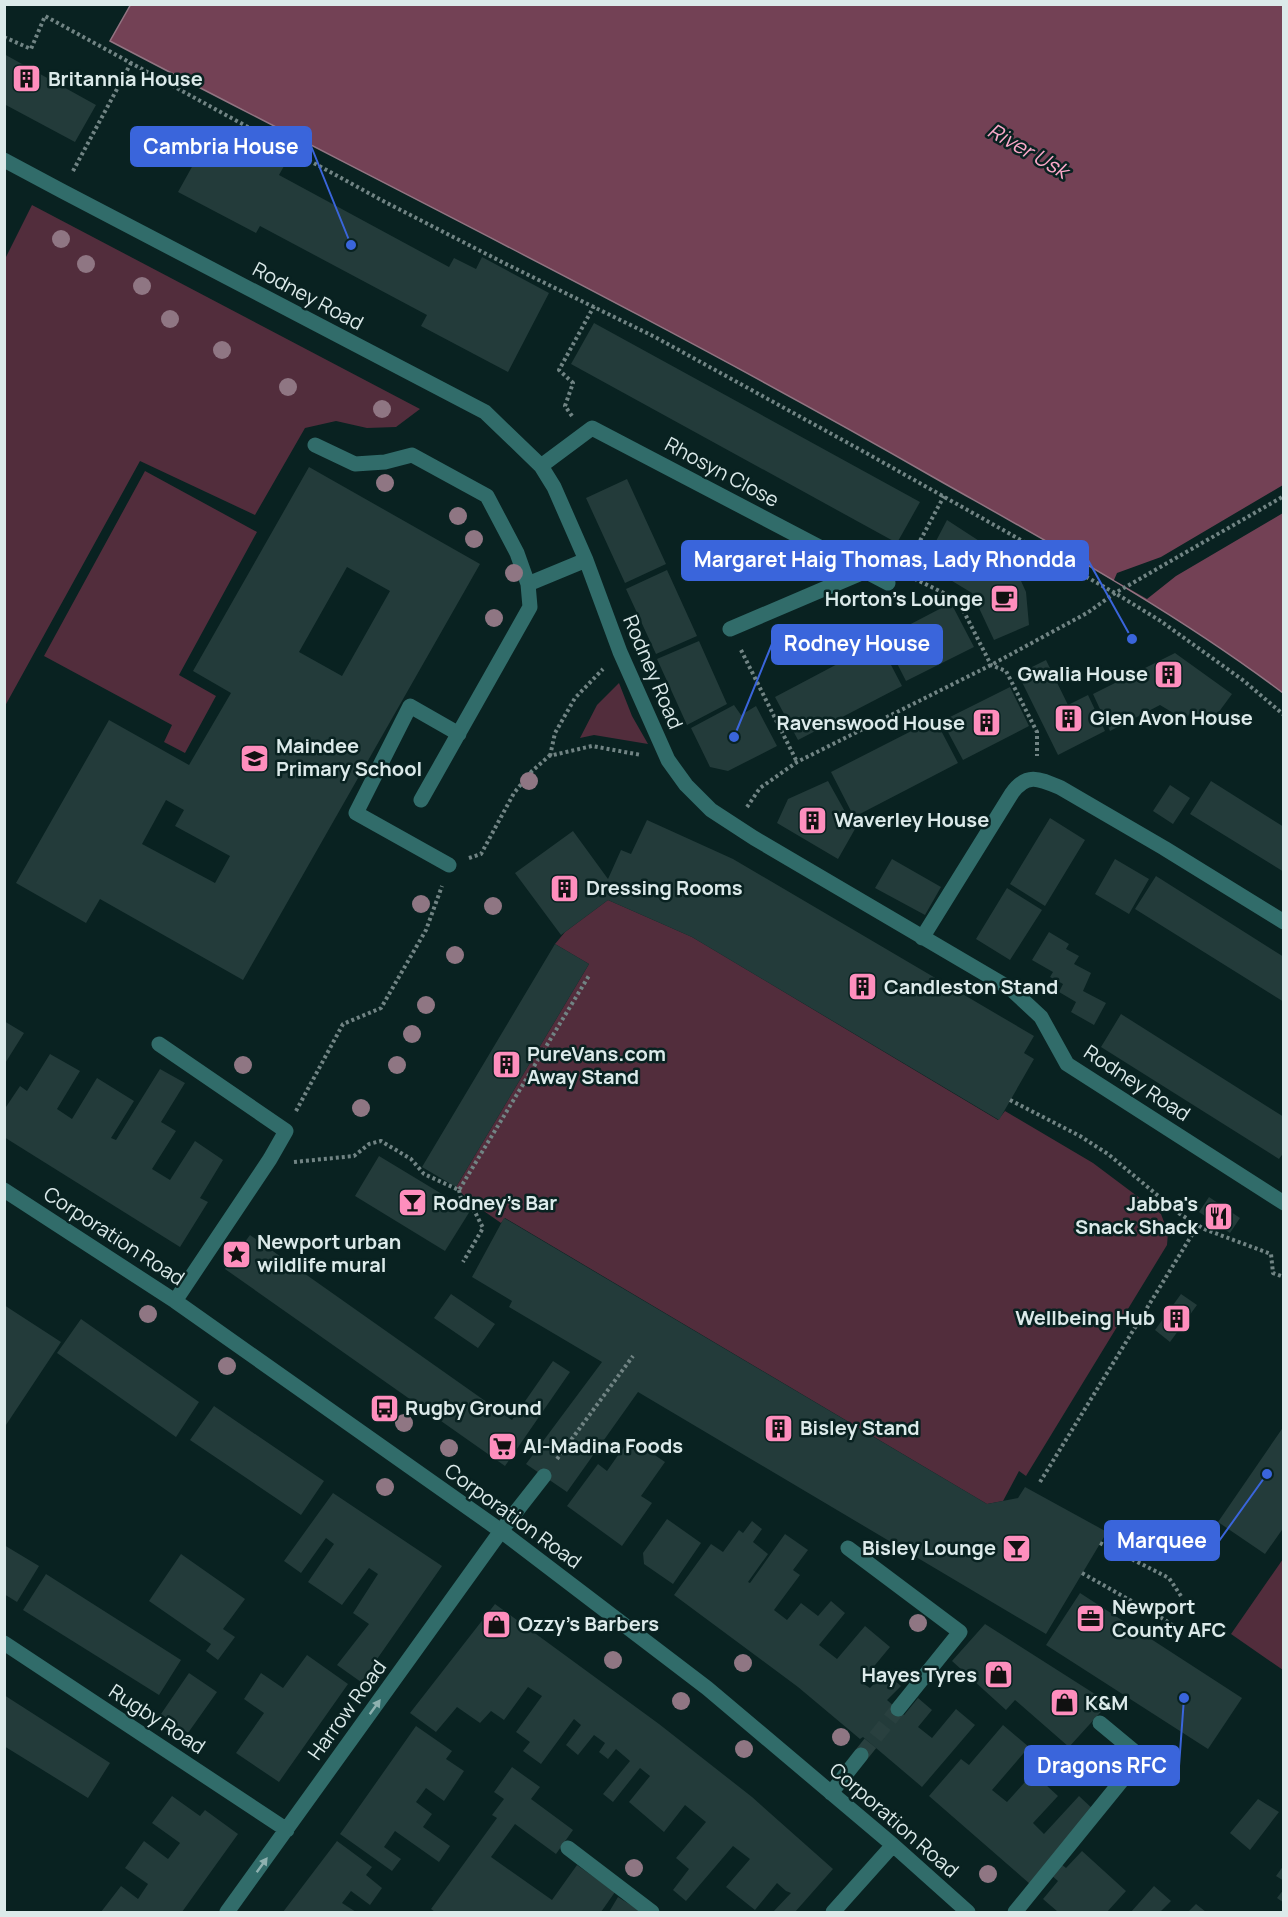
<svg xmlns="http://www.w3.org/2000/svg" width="1288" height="1917" font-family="Manrope,sans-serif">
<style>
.green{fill:#522d3c}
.water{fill:#734155;stroke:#927482;stroke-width:1.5}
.pier{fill:#092221}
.building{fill:#233b3a;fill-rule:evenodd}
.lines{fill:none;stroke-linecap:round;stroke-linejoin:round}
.minor-tunnel{stroke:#29403f;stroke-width:15;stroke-dasharray:15 8;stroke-linecap:butt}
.path{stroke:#718484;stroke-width:4;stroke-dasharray:3 3;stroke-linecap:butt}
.minor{stroke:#316c6a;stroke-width:15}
.tree{fill:#8f7683}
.oneway{fill:#8fb1b0}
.labels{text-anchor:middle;stroke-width:5;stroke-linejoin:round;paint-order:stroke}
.poi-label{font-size:20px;font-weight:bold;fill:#dceaea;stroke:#092221;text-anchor:start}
.street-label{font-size:20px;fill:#dceaea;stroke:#092221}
.water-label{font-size:21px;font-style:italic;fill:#fba8c9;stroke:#092221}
.leader{fill:none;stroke:#3a65db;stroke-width:2}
.callout-dot{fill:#3a65db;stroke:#092221;stroke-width:2}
.callout{fill:#3a65db;stroke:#3a65db;stroke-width:2}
.callout-label{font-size:21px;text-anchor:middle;font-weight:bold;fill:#fff}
</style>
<rect width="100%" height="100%" fill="#092221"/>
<path class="green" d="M32,205l388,204 -24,18 -29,1 -31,-7 -31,7 -50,87 -115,-54 -135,245v-447z
M145,471l112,61 -78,143 37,21 -31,57 -21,-11 8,-17 -128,-69z
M619,683l13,33 16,28 -54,-9 -14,3 17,-33z
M608,900l84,37 306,183 7,-9 88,52 68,51 7,19 -1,12 -141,231 -7,-5 -16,30 -16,3 -482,-286 -4,5 -33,-23 -12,-13 133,-223 -34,-20 10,-12z
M1283,1559v111l-52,-36z"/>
<path class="water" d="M131,4l1152,1v688c-110,-83 -230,-148 -350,-216 -269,-155 -548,-292 -823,-436z"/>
<path class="pier" d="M1283,485v28l-107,63 -29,23 -33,-19 3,-7 44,-16z"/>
<path class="building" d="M4,54l92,51 -21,37 -71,-38z
M208,138l28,15 6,-11 42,24 -5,9 170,92 5,-9 22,11 6,-12 67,36 -41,79 -87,-46 6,-11 -167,-89 -4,7 -78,-41z
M594,323l326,179 -23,41 -326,-179z
M309,467l171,97 -237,416 -143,-81 -14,24 -70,-40 93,-163 80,45 42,-72 -38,-22zM347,567l43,24 -48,85 -43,-24zM166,800l18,10 -9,16 55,30 -15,27 -73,-39z
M627,479l39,85 -41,19 -39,-85z
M947,520l66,43 13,29 3,33 -35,15 -22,-47 -48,-29z
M667,570l30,66 -41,18 -30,-65z
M951,603l23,44 -68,34 -22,-43z
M699,641l28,63 -40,21 -30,-66z
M879,642l23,44 -104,54 -23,-43z
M1175,653l57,41 -22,30 -19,-12 -6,8 -25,-15 -50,26 -17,-37z
M1046,660l22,45 20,-10 17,36 -47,24 -40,-81z
M1010,687l19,39 -66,34 -21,-39z
M734,705l7,10 15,-9 21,40 -49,25 -18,-4 -19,-39z
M935,719l23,44 -104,54 -23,-45z
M828,781l20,36 -3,7 10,5 -17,30 -61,-36 11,-24z
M1211,781l73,46v45l-94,-58z
M1170,785l20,13 -17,26 -20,-13z
M1050,818l35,22 -40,66 -35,-22z
M647,820l86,39 301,177 -10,17 10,6 -35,61 -307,-183 -84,-37 -47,35 -46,-62 58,-42 35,48 13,-29 10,4z
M892,859l49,28 -16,28 -50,-27z
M1115,859l34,20 -20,35 -34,-20z
M1156,876l128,81v45l-149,-93z
M1007,888l35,22 -32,50 -34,-21z
M1049,932l20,12 -3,5 13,7 -5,8 17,9 -8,18 23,12 -12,22 -23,-13 5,-10 -17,-10 4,-8 -13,-7 3,-5 -21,-12z
M555,944l34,20 -133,223 -34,-20z
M1121,1014l163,103v35l-5,7 -178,-112z
M4,1021l20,12 -20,32z
M50,1054l30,17 -23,38 15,10 25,-41 37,23 -23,37 5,2 44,-71 25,14 -24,39 15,9 -24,38 18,11 25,-39 28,19 -23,38 8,4 -28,45 -176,-110v-27l16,-24 7,5z
M379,1156l91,55 -25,40 -90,-55z
M1209,1197l31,21 -10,15 -31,-21z
M504,1218l483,286 31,-6 7,-11 82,45 -61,102 -408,-242 -71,100 -41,-28 76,-102 -93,-55 3,-6 -40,-24z
M250,1235l262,185 41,-59 17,11 -65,94 -280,-197z
M451,1294l44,30 -17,24 -44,-30z
M1181,1294l16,11 -27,37 -15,-12z
M4,1305l57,37 -57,86z
M81,1319l118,83 -23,35 -119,-84z
M214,1406l110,75 -23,34 -111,-75z
M1284,1426v101l-19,27 -47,-32z
M630,1438l35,24 -24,34 11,7 -30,43 -55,-40 31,-42 9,7z
M333,1493l109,73 -81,116 -24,-17 32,-41 -16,-11 25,-39 -9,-6 -27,37 -34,-23 26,-38 -8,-6 -25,35 -17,-12z
M667,1519l34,24 -28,41 -29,-20 -1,-11z
M752,1521l10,8 -9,13 15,12 -20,28 2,1 35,-49 23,16 -15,20 7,5 -26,35 13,10 14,-17 17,13 13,-15 14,12 -26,32 18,14 28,-33 25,21 -29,35 9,6 15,-16 16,14 -14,14 17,15 14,-17 14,12 -14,17 14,11 24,-29 19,16 -53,62 -59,-50 -3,2 -62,-52 -124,-92 37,-51 12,8 16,-22 4,3z
M4,1545l35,21 -22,36 -13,-8z
M181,1554l64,45 -22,30 12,8 -17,23 -12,-9 5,-7 -62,-43z
M46,1574l135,86 -22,35 -136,-85z
M1080,1593l162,105 -34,51 -162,-104z
M495,1604l164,120 93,73 81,72 -38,43h-22l18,-19 -5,-2 -9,-8 -22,27 -29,-23 24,-28 -17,-13 -47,55 -13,-11 16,-21 -13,-11 30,-36 -21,-17 -21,27 -35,-30 21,-26 -10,-8 -27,34 -10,-8 27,-33 -14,-12 -8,10 -9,-7 6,-9 -11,-8 -16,20 -12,-10 15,-20 -7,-6 -33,45 -18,-13 7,-9 -14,-10 26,-36 -14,-9 -24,33 -13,-9 -11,12 -23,-16 -21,25 -26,-19z
M985,1624l124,79 -40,44 -54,-47 -9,10 -54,-49z
M307,1655l41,29 -69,98 -43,-29 28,-40 -20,-14 17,-26 22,15z
M189,1673l28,19 -29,41 -27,-19z
M4,1695l106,68 -22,35 -84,-52z
M1003,1725l26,22 -37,43 15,12 26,-29 25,23 -25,27 11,11 35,-38 17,16 -66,72 -101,-88 32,-37 8,6z
M416,1726l36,25 -6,8 18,12 -20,30 -18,-13 -10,14 16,12 -9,13 27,19 -11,16 -44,-31 -11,16 17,12 -9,12 -52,-37z
M512,1767l28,20 -9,12 42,31 -17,24 -41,-30 -24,33 61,43 25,-35 38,27 -14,20h-166l-4,-3 66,-91 -5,-3 12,-16 -10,-7z
M172,1796l28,20 5,-6 33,24 -56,78h-81l20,-26 17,13 10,-15 -23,-16 19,-27 24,18 12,-16 -28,-20z
M1258,1799l21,13 -29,38 -20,-17z
M337,1841l35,26 -6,8 16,13 -12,17 -19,-14 -9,12 14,9h-73z
M1082,1851l44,40 -19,21h-49l-15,-13 15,-18 -7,-6 10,-11 5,4z
M1284,1865v16l-8,-5z
M1154,1886l17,15 -11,11h-29z
M1284,1889v14l-7,-5z
M618,1897l24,15h-33z
M1196,1904l10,8h-18z"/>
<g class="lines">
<path class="minor-tunnel" d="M861,1755l37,-46"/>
<path class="path" d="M4,37l27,12 14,-33 340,186 119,61 151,74 213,117 247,139 44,27 85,61 40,34
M73,171l58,-108
M572,416l-7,-10 8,-23 -14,-13 35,-64
M906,567l38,-71
M909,576l49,24 33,65 15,6 31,61v24
M741,650l56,112
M550,756l5,-23 20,-35 28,-29
M747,807l13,-19 37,-26 194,-97 96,-52 28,-20 169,-97
M469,858l12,-4 33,-61 18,-22 17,-15 43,-10 49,9
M1010,1100l70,36 28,18 72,60 24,15 67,25 2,19 11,4
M296,1111l47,-87 38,-16 45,-78 16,-44
M294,1162l60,-6 15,-12 12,-3 30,18 13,15 35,16 131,-216
M459,1190l2,9 14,13 8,16 -20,34
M557,1459l76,-103
M1040,1482l158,-257
M1100,1543l69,35 12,18
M1082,1573l83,47 18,13"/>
<path class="minor" d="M4,160l58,31 423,221 56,54 13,21 32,73 34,92 48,108 18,25 25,25 43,28 257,151 30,28 26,47 217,139
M315,445l40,19 30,-2 27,-7 75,41 30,57 11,31
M541,466l51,-38 296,155
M730,629l136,-58
M421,800l109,-193 -2,-23 58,-24
M449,865l-93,-52 54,-107 49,28
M922,938l90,-145c15,-21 28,-14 49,-5l103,60 120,74
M159,1044l127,87 -16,28 -95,142
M4,1190l171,111 326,230 206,157 186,157 75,67
M848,1548l112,84 -62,77
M4,1643l283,187
M831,1793l30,-38
M568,1848l84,64
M227,1912l274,-381 43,-55
M833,1912l60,-67
M1015,1912l126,-155 -41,-34"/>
</g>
<g class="tree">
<circle cx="61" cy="239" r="9"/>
<circle cx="86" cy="264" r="9"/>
<circle cx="142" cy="286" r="9"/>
<circle cx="170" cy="319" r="9"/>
<circle cx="222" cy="350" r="9"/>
<circle cx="288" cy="387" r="9"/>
<circle cx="382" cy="409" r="9"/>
<circle cx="385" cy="483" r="9"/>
<circle cx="458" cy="516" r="9"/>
<circle cx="474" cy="539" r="9"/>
<circle cx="514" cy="573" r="9"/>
<circle cx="494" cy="618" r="9"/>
<circle cx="529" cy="781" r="9"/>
<circle cx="421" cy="904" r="9"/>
<circle cx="493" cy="906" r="9"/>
<circle cx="455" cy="955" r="9"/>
<circle cx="426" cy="1005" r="9"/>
<circle cx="412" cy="1034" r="9"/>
<circle cx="243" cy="1065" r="9"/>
<circle cx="397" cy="1065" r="9"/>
<circle cx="361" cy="1108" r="9"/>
<circle cx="148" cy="1314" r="9"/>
<circle cx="227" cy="1366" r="9"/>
<circle cx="404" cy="1423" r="9"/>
<circle cx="449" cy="1448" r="9"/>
<circle cx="385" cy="1487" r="9"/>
<circle cx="918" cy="1623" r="9"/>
<circle cx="613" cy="1660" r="9"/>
<circle cx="743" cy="1663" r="9"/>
<circle cx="681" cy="1701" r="9"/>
<circle cx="841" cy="1737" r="9"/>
<circle cx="744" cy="1749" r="9"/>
<circle cx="634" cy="1868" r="9"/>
<circle cx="988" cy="1874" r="9"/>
</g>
<defs><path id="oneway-solid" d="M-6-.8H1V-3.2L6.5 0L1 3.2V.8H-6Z" transform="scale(1.5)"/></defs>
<g class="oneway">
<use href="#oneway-solid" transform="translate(375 1707) rotate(-54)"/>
<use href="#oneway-solid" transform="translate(262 1865) rotate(-54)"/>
</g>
<defs>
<symbol id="building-square" viewBox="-11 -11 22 22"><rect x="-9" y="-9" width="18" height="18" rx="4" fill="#fe8ebd" stroke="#092221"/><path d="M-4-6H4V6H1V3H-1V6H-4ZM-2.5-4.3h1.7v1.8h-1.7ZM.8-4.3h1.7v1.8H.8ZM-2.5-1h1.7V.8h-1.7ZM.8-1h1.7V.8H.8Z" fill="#111"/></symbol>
<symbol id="cafe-square" viewBox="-11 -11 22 22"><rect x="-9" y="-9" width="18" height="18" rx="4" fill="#fe8ebd" stroke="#092221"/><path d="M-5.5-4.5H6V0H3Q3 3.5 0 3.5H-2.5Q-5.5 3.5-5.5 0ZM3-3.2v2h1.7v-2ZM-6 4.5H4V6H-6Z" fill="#111"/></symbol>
<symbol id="school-square" viewBox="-11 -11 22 22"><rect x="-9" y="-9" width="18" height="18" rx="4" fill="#fe8ebd" stroke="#092221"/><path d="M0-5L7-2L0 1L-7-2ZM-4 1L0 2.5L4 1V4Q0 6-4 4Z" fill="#111"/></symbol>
<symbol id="bar-square" viewBox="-11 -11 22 22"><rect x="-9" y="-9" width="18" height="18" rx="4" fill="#fe8ebd" stroke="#092221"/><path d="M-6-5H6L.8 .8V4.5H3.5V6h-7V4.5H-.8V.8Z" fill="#111"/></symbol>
<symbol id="restaurant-square" viewBox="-11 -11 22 22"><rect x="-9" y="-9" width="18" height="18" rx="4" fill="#fe8ebd" stroke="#092221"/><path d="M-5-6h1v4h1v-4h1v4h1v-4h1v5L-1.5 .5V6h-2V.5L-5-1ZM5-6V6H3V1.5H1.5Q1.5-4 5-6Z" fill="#111"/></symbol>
<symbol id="sight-square" viewBox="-11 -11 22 22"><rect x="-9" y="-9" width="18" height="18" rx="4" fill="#fe8ebd" stroke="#092221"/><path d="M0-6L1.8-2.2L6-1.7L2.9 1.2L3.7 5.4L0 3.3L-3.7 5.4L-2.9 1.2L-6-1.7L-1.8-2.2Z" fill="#111"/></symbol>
<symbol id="bus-square" viewBox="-11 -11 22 22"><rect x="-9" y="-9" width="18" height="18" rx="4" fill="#fe8ebd" stroke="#092221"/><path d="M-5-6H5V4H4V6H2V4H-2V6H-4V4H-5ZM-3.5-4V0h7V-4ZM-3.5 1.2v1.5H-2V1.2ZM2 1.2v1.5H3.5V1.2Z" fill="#111"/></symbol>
<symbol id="supermarket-square" viewBox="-11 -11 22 22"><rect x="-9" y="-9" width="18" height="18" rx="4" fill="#fe8ebd" stroke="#092221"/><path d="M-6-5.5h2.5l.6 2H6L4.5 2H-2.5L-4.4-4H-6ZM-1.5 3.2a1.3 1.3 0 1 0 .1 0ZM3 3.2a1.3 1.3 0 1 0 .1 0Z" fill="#111"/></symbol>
<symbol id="office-square" viewBox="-11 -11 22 22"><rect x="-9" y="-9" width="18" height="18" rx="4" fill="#fe8ebd" stroke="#092221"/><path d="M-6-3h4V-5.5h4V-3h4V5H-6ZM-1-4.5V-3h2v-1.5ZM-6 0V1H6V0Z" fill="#111"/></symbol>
<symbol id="shop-square" viewBox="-11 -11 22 22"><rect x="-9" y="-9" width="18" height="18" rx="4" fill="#fe8ebd" stroke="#092221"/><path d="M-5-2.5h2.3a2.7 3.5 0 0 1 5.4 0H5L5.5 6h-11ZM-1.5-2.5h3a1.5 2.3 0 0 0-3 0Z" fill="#111"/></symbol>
</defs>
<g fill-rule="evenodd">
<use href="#building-square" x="10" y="62" width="33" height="33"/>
<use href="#cafe-square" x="988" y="582" width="33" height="33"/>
<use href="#building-square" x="1152" y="658" width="33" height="33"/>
<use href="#building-square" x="1052" y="702" width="33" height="33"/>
<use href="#building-square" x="970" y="706" width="33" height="33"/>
<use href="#school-square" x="238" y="742" width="33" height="33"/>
<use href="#building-square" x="796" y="804" width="33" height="33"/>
<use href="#building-square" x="548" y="872" width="33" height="33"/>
<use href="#building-square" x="846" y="970" width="33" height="33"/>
<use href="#building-square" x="490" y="1048" width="33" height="33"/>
<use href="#bar-square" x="396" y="1186" width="33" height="33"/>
<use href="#restaurant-square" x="1202" y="1200" width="33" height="33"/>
<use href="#sight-square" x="220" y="1238" width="33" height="33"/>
<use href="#building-square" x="1160" y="1302" width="33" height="33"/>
<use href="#bus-square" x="368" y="1392" width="33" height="33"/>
<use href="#building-square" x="762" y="1412" width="33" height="33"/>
<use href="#supermarket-square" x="486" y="1430" width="33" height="33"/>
<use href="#bar-square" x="1000" y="1532" width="33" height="33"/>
<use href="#office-square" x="1074" y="1602" width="33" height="33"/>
<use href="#shop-square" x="480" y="1608" width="33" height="33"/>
<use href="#shop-square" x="982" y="1658" width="33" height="33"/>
<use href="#shop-square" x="1048" y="1686" width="33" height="33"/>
</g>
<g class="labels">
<g class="poi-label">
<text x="48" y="86">Britannia House</text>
<text x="983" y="606" text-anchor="end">Horton's Lounge</text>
<text x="1148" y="681" text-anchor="end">Gwalia House</text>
<text x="1090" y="725">Glen Avon House</text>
<text x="965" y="730" text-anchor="end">Ravenswood House</text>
<text x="276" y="753">Maindee<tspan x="276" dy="23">Primary School</tspan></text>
<text x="834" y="827">Waverley House</text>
<text x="586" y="895">Dressing Rooms</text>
<text x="884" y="994">Candleston Stand</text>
<text x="527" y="1061">PureVans.com<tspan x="527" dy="23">Away Stand</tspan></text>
<text x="433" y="1210">Rodney's Bar</text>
<text x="1198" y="1211" text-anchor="end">Jabba's<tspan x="1198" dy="23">Snack Shack</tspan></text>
<text x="257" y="1249">Newport urban<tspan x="257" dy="23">wildlife mural</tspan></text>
<text x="1155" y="1325" text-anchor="end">Wellbeing Hub</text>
<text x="405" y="1415">Rugby Ground</text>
<text x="800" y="1435">Bisley Stand</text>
<text x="523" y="1453">Al-Madina Foods</text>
<text x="996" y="1555" text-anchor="end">Bisley Lounge</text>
<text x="1112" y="1614">Newport<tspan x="1112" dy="23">County AFC</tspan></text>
<text x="518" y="1631">Ozzy's Barbers</text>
<text x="977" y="1682" text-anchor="end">Hayes Tyres</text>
<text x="1085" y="1710">K&amp;M</text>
</g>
<g class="street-label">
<text transform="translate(308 296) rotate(28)" y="7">Rodney Road</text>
<text transform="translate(722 472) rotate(28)" y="7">Rhosyn Close</text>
<text transform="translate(653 672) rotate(67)" y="7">Rodney Road</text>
<text transform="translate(1137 1083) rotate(33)" y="7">Rodney Road</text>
<text transform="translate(114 1236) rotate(33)" y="7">Corporation Road</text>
<text transform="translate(513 1516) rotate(36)" y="7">Corporation Road</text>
<text transform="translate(347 1710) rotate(-54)" y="7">Harrow Road</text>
<text transform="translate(157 1719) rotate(33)" y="7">Rugby Road</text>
<text transform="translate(894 1820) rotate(41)" y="7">Corporation Road</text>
</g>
<g class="water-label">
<text transform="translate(1028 151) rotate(30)" y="7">River Usk</text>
</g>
</g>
<path class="leader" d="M351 245L311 146M1132 639L1088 560M734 737L772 644M1267 1474L1219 1541M1184 1698L1179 1766"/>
<g class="callout-dot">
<circle cx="351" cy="245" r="6"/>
<circle cx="1132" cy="639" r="6"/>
<circle cx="734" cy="737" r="6"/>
<circle cx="1267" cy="1474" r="6"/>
<circle cx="1184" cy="1698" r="6"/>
</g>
<g class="callout">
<rect x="131" y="127" width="180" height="39" rx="6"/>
<rect x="682" y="541" width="406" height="39" rx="6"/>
<rect x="772" y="625" width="170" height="39" rx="6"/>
<rect x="1105" y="1521" width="114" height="39" rx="6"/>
<rect x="1025" y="1746" width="154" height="39" rx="6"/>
</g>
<g class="callout-label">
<text x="221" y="154">Cambria House</text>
<text x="885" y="567">Margaret Haig Thomas, Lady Rhondda</text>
<text x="857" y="651">Rodney House</text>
<text x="1162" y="1548">Marquee</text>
<text x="1102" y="1773">Dragons RFC</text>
</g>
<rect width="1288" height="1917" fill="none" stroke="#dceaea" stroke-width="12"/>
</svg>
